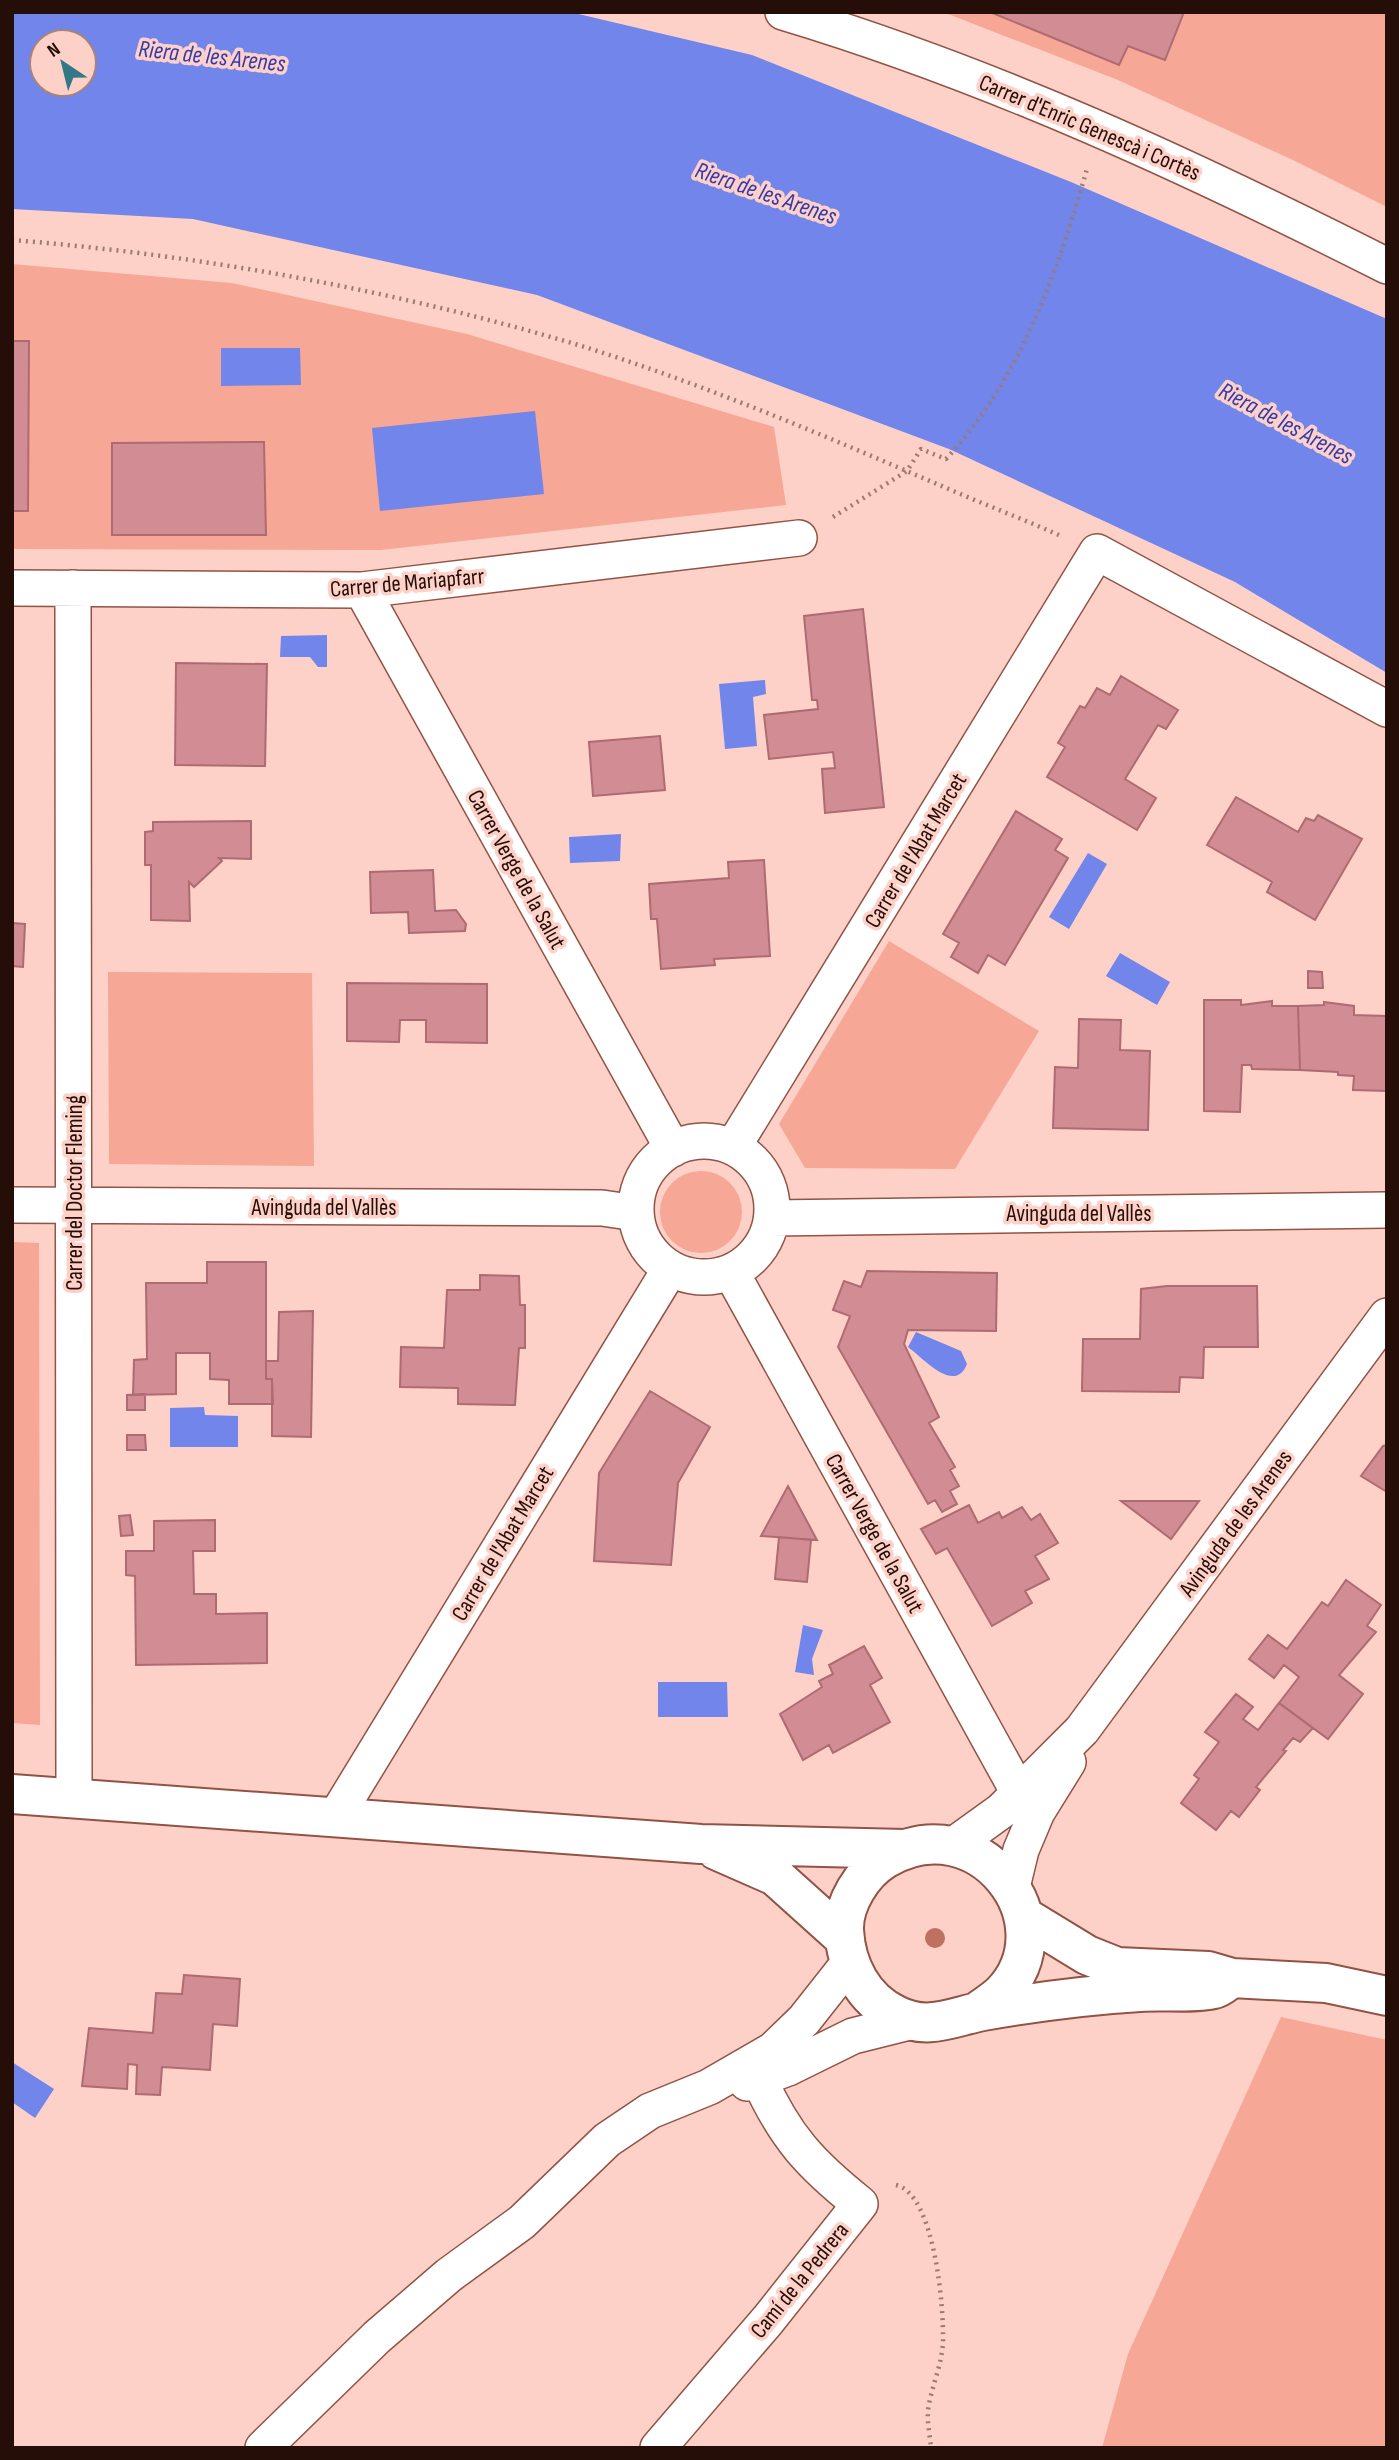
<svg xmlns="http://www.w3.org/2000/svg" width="1399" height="2460" font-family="'Sofia Sans Condensed',sans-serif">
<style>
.green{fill:#f6a795}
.water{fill:#7185ea;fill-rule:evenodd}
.building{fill:#d28c93;stroke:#ae6b72;stroke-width:2}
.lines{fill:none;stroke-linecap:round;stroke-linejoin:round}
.street-casing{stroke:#915345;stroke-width:38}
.secondary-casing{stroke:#915345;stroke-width:42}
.path{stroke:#9c7971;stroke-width:4.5;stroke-dasharray:2 5;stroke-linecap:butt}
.street{stroke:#fff;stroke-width:35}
.secondary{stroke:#fff;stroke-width:38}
.tree{fill:#bf7060}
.labels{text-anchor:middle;stroke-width:7;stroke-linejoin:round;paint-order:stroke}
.street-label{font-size:23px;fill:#250d08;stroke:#fdd1c7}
.water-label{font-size:24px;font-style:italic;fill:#333aae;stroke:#fdd1c7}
</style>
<rect width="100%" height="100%" fill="#fdd1c7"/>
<path class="green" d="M943,12h444v195l-92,-46 -177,-81z
M12,264l220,19 235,51 307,93 12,78 -405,45 -369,-1z
M889,941l150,90 -84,138 -150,-1 -26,-44z
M108,972l204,1 2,193 -205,-2z
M660 1212a41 41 0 1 1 82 0a41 41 0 1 1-82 0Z
M12,1242l27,1 1,482 -28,-2z
M1281,2017l106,23v408h-285l26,-94z"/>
<path class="water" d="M12,12h558l182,43 319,127 316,137v354l-152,-91 -286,-133 -412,-154 -344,-76 -181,-10zM42,42h42v42h-42z
M221,348h79l1,37 -80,1z
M535,411l9,83 -164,17 -8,-83z
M327,635v32h-9l-8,-10h-30l1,-21z
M765,680l1,14 -13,3 4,49 -32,3 -6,-65z
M621,834l-1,27 -50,2 -1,-26z
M1088,853l19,11 -38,65 -20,-12z
M1120,953l50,29 -13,23 -51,-29z
M916,1332l45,19 6,13c-12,31 -44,-6 -59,-17z
M204,1407l1,8 33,1v31h-68v-39z
M803,1625l20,5 -11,29 2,16 -19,-3z
M658,1682h69l1,35h-70z
M12,2062l42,27 -19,29 -23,-16z"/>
<path class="building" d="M990,12h194l-19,48 -37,-14 -9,19z
M12,341h17l-1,170h-16z
M264,442l2,93h-154v-92z
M863,609l21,198 -59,6 -3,-44 13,-1 -2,-16 -64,7 -5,-44 54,-6 -1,-9h-5l-8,-84z
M176,663l91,1 -2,102 -90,-1z
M1121,676l57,34 -12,19 -8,-4 -33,54 31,19 -19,32 -90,-53 18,-30 -7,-4 22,-37 5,2 12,-20 13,7z
M660,736l5,54 -72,6 -4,-54z
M1236,797l62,35 8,-14 8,3 4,-6 44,24 -47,81 -48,-28 5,-10 -65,-37z
M1016,811l46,28 -7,11 13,8 -63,107 -17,-10 -10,18 -27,-16 8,-14 -16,-9z
M251,821v38l-32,-1 3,3 -28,26 -5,-5 1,39 -39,-1v-55h-6v-33l8,-1v-9z
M764,860l6,96 -56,3 1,6 -54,4 -4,-50h-6l-2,-35 80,-6 -1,-16z
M433,870l2,41 21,-1 10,14 -1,7 -56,2 -1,-21 -37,1 -1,-41z
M12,923l13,1 -2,43 -11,-1z
M1308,971l14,1 1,16h-15z
M347,983l140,1v59l-61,-1v-22h-26l-1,22 -52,-1z
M1204,1000h37v5l31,-4v5h26l2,64 -48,-1 -1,-4h-9l-2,47 -36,-1z
M1324,1002l30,4v9l33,1v75l-34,-1 1,-14 -16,-1v-3l-38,-2 -2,-64 26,-1z
M1079,1019l42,1 -1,30 30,1 -2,79 -95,-2 2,-61 23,1z
M207,1262h59v117h6l1,25h-44v-24l-19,-1v-26h-34v41l-43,1 1,-35 13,-1 -1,-76h61z
M867,1271l130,2 -1,58 -88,-1 -4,14 35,73 -10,6 26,44 -5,3 9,16 -9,5 7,13 -15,8 -7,-12 -7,4 -90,-157 12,-31 -17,-6 11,-29 17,6z
M480,1275l39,1 1,29h5v43h-6l-4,57 -57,-1v-16l-58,-1 1,-40 43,1 3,-58h33z
M1167,1286h90l1,61h-54l-1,31 -23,-1 -1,15 -97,-1 1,-52h57l1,-50z
M313,1311l-2,126 -39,-1v-57h-6v-18h12l1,-49z
M650,1391l60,36 -32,56 -7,82 -77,-4 5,-88z
M145,1394v16h-18v-15z
M127,1435h18l1,15h-19z
M1387,1445v47l-26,-16 22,-30z
M788,1486l29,54 -56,-4z
M1121,1501h78l-28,38z
M969,1505l9,18 21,-11 3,6 20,-11 9,13 9,-6 18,29 -23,13 14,23 -24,12 7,12 -40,23 -45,-78 -11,6 -15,-25z
M130,1515l3,20 -12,1 -2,-20z
M215,1520v31h-22l1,43h22v20l51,-1v50l-131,2 -1,-89 -9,-1v-24h28v-30z
M779,1537l32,3 -4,42 -32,-3z
M1346,1580l35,25 -14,21 9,6 -37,43 24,19 -35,45 -49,-36 20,-26 -15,-12 -10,13 -25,-19 19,-24 19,14 35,-47 6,4z
M864,1646l18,32 -12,7 20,37 -57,31 -4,-8 -26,15 -23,-46 42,-27 -3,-6 14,-7 -4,-9z
M1236,1694l17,13 -10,12 15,11 21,-27 34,25 -13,14 -7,-4 -10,12 3,1 -30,36 4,3 -21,27 -8,-6 -15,19 -35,-27 18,-24 -5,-4 25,-33 -14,-10z
M184,1975l56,4 -3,47 -24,-2 -3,46 -48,-3 -2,28 -24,-1 1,-29 -9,-1 -1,25 -45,-3 7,-58 64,5 3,-40 26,1z"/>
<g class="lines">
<defs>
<path id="street" d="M783,12c210,63 408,155 604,254
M12,588l350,2 437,-52
M73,588l1,1210
M362,590l311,559
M636 1209a68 68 0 1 1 136 0a68 68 0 1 1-136 0Z
M733,1147l364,-595 290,157
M12,1205l590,3 34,5
M772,1218l615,-8
M731,1272l288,521
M335,1818l335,-549
M951,1847l50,-36 81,-81 305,-414
M1012,1887l9,-37 16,-38 31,-50
M747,2083l41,-15 65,-32 60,-15
M263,2448l114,-111 72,-62 73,-53 85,-82 43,-29 59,-24 64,-37 31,-30 45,-57
M658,2448l110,-128 92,-116c-50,-40 -75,-67 -101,-125"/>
<path id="secondary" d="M12,1794l689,50 204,5
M716,1850l59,26 70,63
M1023,1916l64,39 30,12 91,4 24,7 94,5 61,13
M977,2012c8,-6 18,-12 25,-19 68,-71 -24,-190 -117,-134 -23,14 -42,45 -41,71 2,36 19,69 52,85 32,16 56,2 87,-4 52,-9 105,-16 157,-19 22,-2 55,2 74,-3 6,-1 13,-8 18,-11"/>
</defs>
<use href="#street" class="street-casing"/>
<use href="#secondary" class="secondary-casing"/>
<path class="path" d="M12,240c189,15 381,50 563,104 126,39 248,91 369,143 39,17 79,32 117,49
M833,517l74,-46 14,-22 25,10c75,-81 111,-186 141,-290
M896,2185c39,9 48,124 47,157 -1,23 -12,46 -15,68 -1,12 2,26 3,38"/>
<use href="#street" class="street"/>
<use href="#secondary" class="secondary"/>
</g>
<circle class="tree" cx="935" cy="1938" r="10"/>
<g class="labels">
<g class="street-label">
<text transform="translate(1090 127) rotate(23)" y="8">Carrer d'Enric Genescà i Cortès</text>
<text transform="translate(407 582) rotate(-5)" y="8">Carrer de Mariapfarr</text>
<text transform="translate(915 850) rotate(-59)" y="8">Carrer de l'Abat Marcet</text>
<text transform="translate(517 869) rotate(61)" y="8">Carrer Verge de la Salut</text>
<text transform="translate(74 1193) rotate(-90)" y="8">Carrer del Doctor Fleming</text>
<text x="324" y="1215">Avinguda del Vallès</text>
<text x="1079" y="1221">Avinguda del Vallès</text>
<text transform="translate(1235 1523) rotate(-54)" y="8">Avinguda de les Arenes</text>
<text transform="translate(875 1533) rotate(61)" y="8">Carrer Verge de la Salut</text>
<text transform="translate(502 1543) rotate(-59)" y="8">Carrer de l'Abat Marcet</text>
<text transform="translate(799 2280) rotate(-51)" y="8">Camí de la Pedrera</text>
</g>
<g class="water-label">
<text transform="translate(212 56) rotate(6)" y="8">Riera de les Arenes</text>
<text transform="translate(766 193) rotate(19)" y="8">Riera de les Arenes</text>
<text transform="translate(1286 423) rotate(28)" y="8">Riera de les Arenes</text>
</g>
</g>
<rect width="1399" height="2460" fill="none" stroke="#250d08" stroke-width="28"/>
<g transform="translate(63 63) rotate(325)"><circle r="33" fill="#fdd1c7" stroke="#a7837b" stroke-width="2"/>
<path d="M0-5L12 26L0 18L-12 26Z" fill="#337886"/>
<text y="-10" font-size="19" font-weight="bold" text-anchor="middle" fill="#250d08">N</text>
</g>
</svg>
